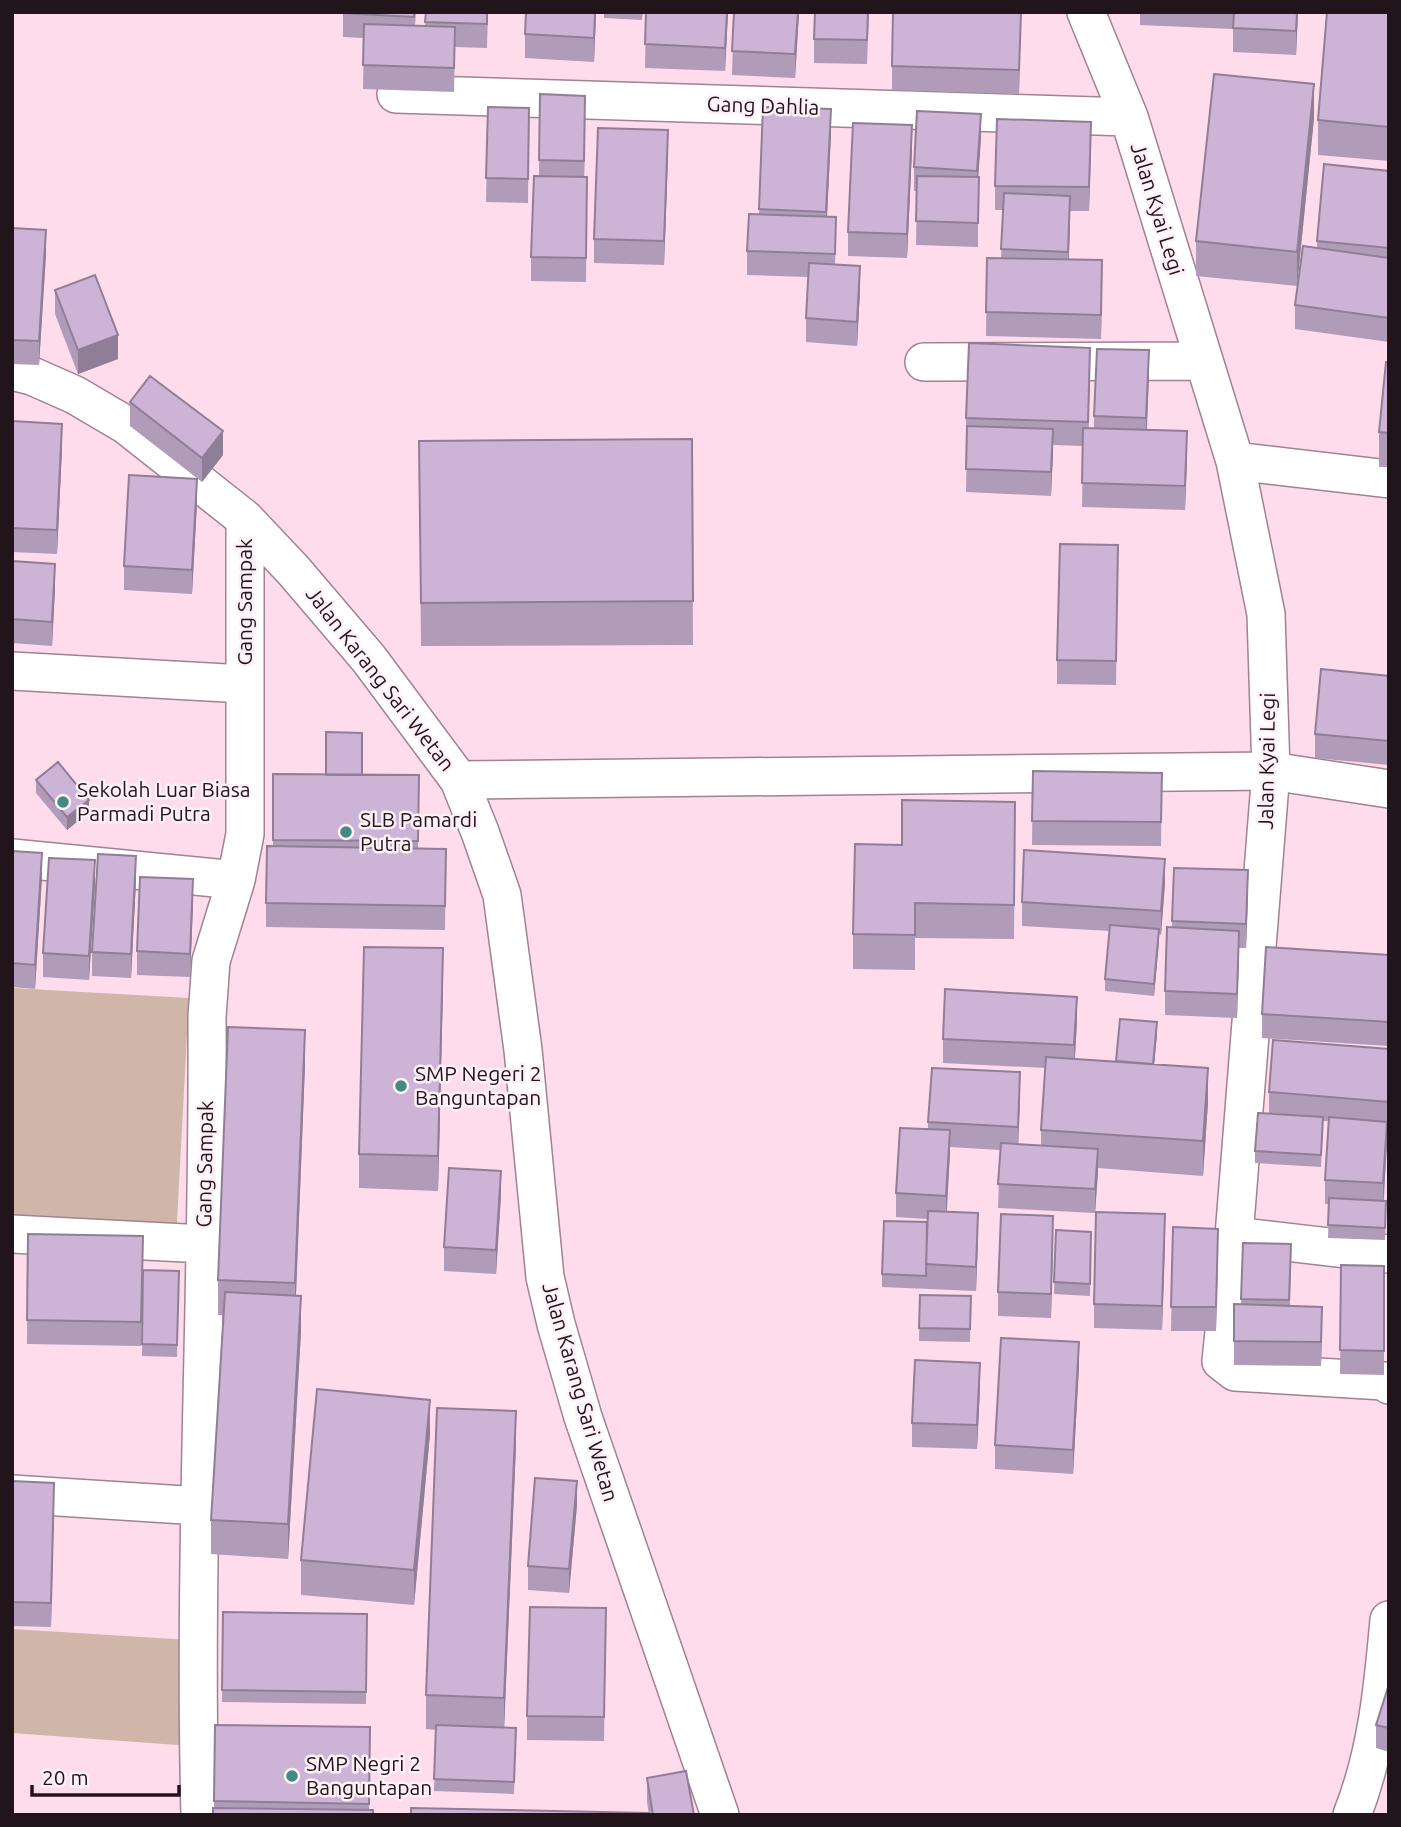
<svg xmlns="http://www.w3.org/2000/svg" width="1401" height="1827" font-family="Ubuntu,sans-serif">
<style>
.green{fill:#cfb6a9}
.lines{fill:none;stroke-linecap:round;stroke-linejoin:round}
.street-casing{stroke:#a08291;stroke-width:40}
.street{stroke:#fff;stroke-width:37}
.wall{fill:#b09bb9}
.shaded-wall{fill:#907e96}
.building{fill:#cdb4d7;stroke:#907e96;stroke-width:2}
.poi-dot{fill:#438a87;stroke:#fef0f6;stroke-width:2.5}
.labels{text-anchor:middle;stroke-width:5;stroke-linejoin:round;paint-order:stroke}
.street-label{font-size:21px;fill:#21151b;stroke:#fef0f6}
.poi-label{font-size:21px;fill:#21151b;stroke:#fef0f6;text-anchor:start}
</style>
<rect width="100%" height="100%" fill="#fedcec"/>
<path class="green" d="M12,988l177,10 -13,242 -164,-8z
M12,1629l178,11 1,106 -179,-13z"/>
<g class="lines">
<defs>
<path id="street" d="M1086,12l43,105 106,344 31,153 5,157 -37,465 -13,125 14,11 149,9 5,4
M396,94l733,23
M924,362l280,-1
M12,371l20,5 43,19 51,30 119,94 49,52 75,88 90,121 21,52 22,63 21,155 22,227 11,47 27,93 137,398
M1235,461l154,18
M12,671l232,13
M459,780l812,-9 118,18
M12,858l224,22
M12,1234l192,10
M1234,1236l155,18
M12,1494l188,12
M200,1815c-7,-266 9,-532 7,-798l4,-56 25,-81 9,-46v-315
M1352,1815c25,-63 31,-128 37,-195"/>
</defs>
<use href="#street" class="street-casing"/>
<use href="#street" class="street"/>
</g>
<path class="wall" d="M343,12h73l-1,14h10l1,-14h62l-1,36 -32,-1 -1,45 -91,-3 1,-51 -21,-1z
M596,12l-2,50 -69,-4v-24z
M604,12h39l-1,8 -38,-2z
M646,12h82l-3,59 -80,-3z
M734,12h65l-4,66 -63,-3z
M869,12l-2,52 -53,-1v-24z
M1021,12l-2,82 -127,-4v-24z
M1140,12h158l-2,43 -63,-3v-23l-93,-4z
M1389,12v149l-71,-6v-35z
M540,94l45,26 -1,57h3l-1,105 -55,-1v-24l8,-81z
M488,107l41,1 -1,95 -42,-1z
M763,107l68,26 -4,84 9,24 -1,23 25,26 -3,56 -51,-4v-24l2,-41 -61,-2v-24l12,-37z
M1314,118l-17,168 -101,-10v-35z
M981,138l-3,39v70l-62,-2 1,-54h-3v-24z
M1091,146l-2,65h-19l-1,49 33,24 -1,55 -115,-3 1,-78h14l2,-48h-8v-24z
M912,149l-5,109 -59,-2v-24z
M668,154l-4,111 -70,-2v-24z
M1389,171v171l-94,-13v-24l22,-57v-7z
M12,228l34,26 -7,111 -27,-1z
M55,290l63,69 -40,15 -23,-60z
M1389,362v105h-10v-35z
M1090,372l-2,56h6v-12l55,-42 -2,56 40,25 -2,55 -103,-3 1,-61 -30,-1 -2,51 -85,-4 1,-50h-1v-24z
M130,402l93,53 -21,27 -72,-56z
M12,421l50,27 -5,106 -45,-2z
M692,439l1,206 -272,1 -2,-205z
M197,503l-5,91 -68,-4v-24z
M1118,545l-2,140 -59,-1v-24z
M12,561l43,26 -3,59 -40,-3z
M1389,676v89l-74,-7v-24z
M1033,771l129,2 -1,73 -129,-1z
M273,774l146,1 -1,73 28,1 -1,81 -179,-3v-24l7,-57z
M36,780l53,32 -22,18 -31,-37z
M1015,837l-1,102 -99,-1v32l-62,-1v-35l49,-89z
M12,851l30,26 -7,112 -23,-2z
M1174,868l74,26 -2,54h-7l-2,70 -72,-3v-24l7,-64z
M136,880l-5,98 -39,-2v-24z
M1165,883l-4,52 -2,-1 -5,62 -49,-5v-12l5,-48 -88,-5v-24z
M95,884l-6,96 -46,-3v-24z
M193,903l-3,74 -53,-2v-24z
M1389,955v91l-127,-8v-24z
M443,983l-5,208 -79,-3v-34z
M1077,1021l-2,38 41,2 41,-27 -3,30 54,38 -5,74 -105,-8 -3,45 -97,-5 2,-58 -50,-3 -3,64 31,25 -2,55 -94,-4v-13l45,-52v-3l-31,-2v-24l32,-64v-7l92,-26 -2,48 23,2v-16l5,-62 -103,-5v-24z
M1389,1049v77h-2l-3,74 2,13 -1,27 -57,-2 1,-34h-4v-24l4,-59h-6l-2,46 -66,-4v-12l14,-37v-22z
M305,1064l-9,232 5,35 -13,228 -77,-5v-34l12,-205h-5v-35z
M501,1195l-5,79 -52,-3v-24z
M1173,1227l45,26 -2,78h-45z
M1056,1230l35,2 -1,64 -36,-2z
M28,1234l115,2 -2,110 -114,-2z
M1165,1238l-3,92 -68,-2v-24z
M1053,1240l-2,78 -53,-2v-24z
M1243,1243l48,25 -1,38 32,25 -1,35 -87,-1v-24l7,-36z
M1341,1265l43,1v109l-44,-1z
M143,1270l36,1 -2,86 -35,-1z
M920,1295l51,1 -1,46 -51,-1z
M1079,1366l-6,108 -78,-5v-24z
M980,1387l-3,62 -65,-2v-24z
M430,1434l-16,171 -113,-10v-35z
M516,1445l-12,282 12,1 -2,66 -80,-3 2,-61 -10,-1v-34z
M12,1481l42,26 -3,120 -39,-1z
M577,1505l-8,88 -41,-3v-24z
M606,1608l-2,133 -77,-1v-24z
M223,1612l144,2 -1,90 -144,-2z
M1389,1684v68l-13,-4v-23z
M215,1725l155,2 -1,83 -155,-2z
M647,1778l47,37h-45l-2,-13z"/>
<path class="shaded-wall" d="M595,12h1l-2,50v-24z
M727,12h1l-3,59v-23z
M798,12h1l-4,66v-24z
M1021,12l-2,82v-24z
M1297,12h1l-2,43v-24z
M1314,84v34l-17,168v-34z
M585,96v24l-1,65v-24z
M831,109v24l-5,103v-24z
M981,114v24l-4,57v-24z
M1091,122v24l-2,65v-24z
M912,125v24l-5,109v-24z
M668,130v24l-4,111v-24z
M1070,196v24l-2,56v-24z
M46,230v24l-7,111v-24z
M1102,260v24l-1,55v-24z
M860,266v24l-3,56v-24z
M118,335v24l-40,15v-24z
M1090,348v24l-2,74v-24z
M1149,350v24l-3,68v-24z
M62,424v24l-5,106v-24z
M1053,429v24l-2,43v-24z
M223,431v24l-21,27v-24z
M1187,431v24l-2,55v-24z
M197,479v24l-5,91v-24z
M55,564v23l-3,59v-24z
M89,800v12l-22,18v-13z
M42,853v24l-7,112v-24z
M136,856v24l-5,98v-24z
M1165,859v24l-4,52v-24z
M95,860v24l-6,96v-24z
M1248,870v24l-2,54v-24z
M193,879v24l-3,74v-23z
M1159,929v13l-5,54v-12z
M1239,931v24l-2,63v-24z
M443,948v35l-5,208v-35z
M1077,997v24l-3,48v-24z
M1157,1022v12l-5,54v-12z
M305,1030v34l-10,254v-35z
M1208,1068v34l-5,74v-35z
M1020,1072v24l-2,55v-24z
M1387,1122v24l-4,61v-24z
M950,1130v24l-4,66v-24z
M1098,1149v24l-3,40v-24z
M501,1171v24l-5,79v-24z
M978,1213v23l-2,55v-24z
M1165,1214v24l-3,92v-24z
M1053,1216v24l-2,78v-24z
M1218,1229v24l-2,78v-24z
M301,1296v35l-13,228v-35z
M1322,1307v24l-1,35v-24z
M1079,1342v24l-6,108v-24z
M980,1363v24l-3,62v-24z
M430,1400v34l-16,171v-35z
M516,1411v34l-12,287v-34z
M577,1481v24l-8,88v-24z
M54,1483v24l-3,120v-24z"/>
<path class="building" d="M343,12h71v5l-71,-4z
M426,12h61v12l-62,-2z
M526,12h69l-1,26 -69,-4z
M646,12h81l-2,36 -80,-4z
M734,12h64l-3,42 -63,-3z
M815,12h53l-1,28 -53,-1z
M893,12h128l-2,58 -127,-4z
M1234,12h63l-1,19 -63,-3z
M1327,12h62v115l-71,-7z
M364,24l91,3 -1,41 -91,-3z
M1214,74l100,10 -17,168 -101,-11z
M540,94l45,2 -1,65 -45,-1z
M488,107l41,1 -1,71 -42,-1z
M763,107l68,2 -5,103 -67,-3z
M917,111l64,3 -4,57 -63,-4z
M997,119l94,3 -2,65 -94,-1z
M853,123l59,2 -5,109 -59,-2z
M598,128l70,2 -4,111 -70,-2z
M1324,164l65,7v77l-72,-7z
M534,176l53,1 -1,81 -55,-1z
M917,176l62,1 -1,46 -62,-2z
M1004,193l66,3 -2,56 -67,-3z
M749,214l87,3 -1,37 -88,-3z
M12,228l34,2 -7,111 -27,-1z
M1303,246l86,12v60l-94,-13z
M987,258l115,2 -1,55 -115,-3z
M809,263l51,3 -3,56 -51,-4z
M95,275l23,60 -40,15 -23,-60z
M969,343l121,5 -2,74 -122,-4z
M1097,349l52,1 -3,68 -52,-2z
M1386,362h3v71l-10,-1z
M150,376l73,55 -21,27 -72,-56z
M12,421l50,3 -5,106 -45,-2z
M967,426l86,3 -2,43 -85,-3z
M1083,428l104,3 -2,55 -103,-3z
M692,439l1,162 -272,2 -2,-162z
M129,475l68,4 -5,91 -68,-4z
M1060,544l58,1 -2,116 -59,-1z
M12,561l43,3 -3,58 -40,-3z
M1321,669l68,7v65l-74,-7z
M326,732l36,1v42h-36z
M58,762l31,38 -22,17 -31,-37z
M1033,771l129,2 -1,49 -129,-1z
M273,774l146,1 -1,66 -145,-1z
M902,800l113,2 -1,103 -99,-2v32l-62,-1 2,-90 47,1z
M267,846l179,3 -1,57 -179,-3z
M1024,850l141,9 -4,52 -139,-9z
M12,851l30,2 -7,112 -23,-2z
M98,854l38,2 -5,98 -39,-2z
M49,858l46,2 -6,96 -46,-3z
M1174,868l74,2 -2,54 -74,-3z
M140,877l53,2 -3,75 -53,-3z
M1110,925l49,4 -5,55 -49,-5z
M1167,927l72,4 -2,63 -72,-3z
M364,947l79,1 -5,208 -79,-2z
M1266,947l123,8v67l-127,-8z
M945,989l132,8 -3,48 -131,-6z
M1120,1019l37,3 -4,42 -37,-3z
M228,1027l77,3 -10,253 -77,-3z
M1273,1040l116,9v53l-120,-10z
M1046,1057l162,11 -5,73 -162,-11z
M932,1068l88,4 -2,55 -90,-5z
M1258,1113l65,4 -2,38 -66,-4z
M1329,1117l58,5 -4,61 -58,-3z
M900,1128l50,2 -4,66 -50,-3z
M1001,1143l97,6 -3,40 -97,-5z
M449,1168l52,3 -5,79 -52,-3z
M1329,1198l57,3 -1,27 -57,-3z
M928,1211l50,2 -2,54 -50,-3z
M1096,1212l69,2 -3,92 -68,-2z
M1001,1214l52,2 -2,78 -53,-2z
M884,1221l43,1 -1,54 -44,-2z
M1173,1227l45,2 -2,78h-45z
M1056,1230l35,2 -1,52 -36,-2z
M28,1234l115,2 -2,86 -114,-2z
M1243,1243l48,1 -2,56 -48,-1z
M1341,1265l43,1v85l-44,-1z
M143,1270l36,1 -2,74 -35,-1z
M225,1292l76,4 -13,228 -77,-4z
M920,1295l51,1 -1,33 -51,-1z
M1234,1304l88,3 -1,35 -87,-1z
M1001,1338l78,4 -6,108 -78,-5z
M915,1360l65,3 -3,62 -65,-2z
M317,1389l113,11 -16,170 -113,-10z
M437,1408l79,3 -12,287 -78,-3z
M535,1478l42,3 -8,88 -41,-3z
M12,1481l42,2 -3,120 -39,-1z
M530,1607l76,1 -2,109 -77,-1z
M223,1612l144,2 -1,78 -144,-2z
M1389,1684v44l-13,-3z
M215,1725l155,2 -1,77 -155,-3z
M436,1725l80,3 -2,54 -80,-3z
M686,1771l8,44h-41l-6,-37z
M213,1808l160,2v5h-160z
M411,1808l237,5v2h-237z"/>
<g class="poi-dot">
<circle cx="63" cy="802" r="7"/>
<circle cx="346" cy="832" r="7"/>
<circle cx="401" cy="1086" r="7"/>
<circle cx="292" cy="1776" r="7"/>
</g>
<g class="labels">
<g class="street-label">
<text transform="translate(763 106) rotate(2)" y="7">Gang Dahlia</text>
<text transform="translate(1157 209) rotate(73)" y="7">Jalan Kyai Legi</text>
<text transform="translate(245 602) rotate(-90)" y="7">Gang Sampak</text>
<text transform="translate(380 679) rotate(52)" y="7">Jalan Karang Sari Wetan</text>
<text transform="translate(1267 761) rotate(-89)" y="7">Jalan Kyai Legi</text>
<text transform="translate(205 1164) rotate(-89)" y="7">Gang Sampak</text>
<text transform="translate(580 1392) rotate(74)" y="7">Jalan Karang Sari Wetan</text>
</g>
<g class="poi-label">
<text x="77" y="797">Sekolah Luar Biasa<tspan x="77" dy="24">Parmadi Putra</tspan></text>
<text x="360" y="827">SLB Pamardi<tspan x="360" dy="24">Putra</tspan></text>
<text x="415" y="1081">SMP Negeri 2<tspan x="415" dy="24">Banguntapan</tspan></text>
<text x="306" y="1771">SMP Negri 2<tspan x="306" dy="24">Banguntapan</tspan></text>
</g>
</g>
<rect width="1401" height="1827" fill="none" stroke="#21151b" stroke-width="28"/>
<path d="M32 1785v10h147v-10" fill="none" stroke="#21151b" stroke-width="3.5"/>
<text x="42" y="1785" font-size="21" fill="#21151b" stroke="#fef0f6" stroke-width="5" paint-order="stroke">20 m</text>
</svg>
